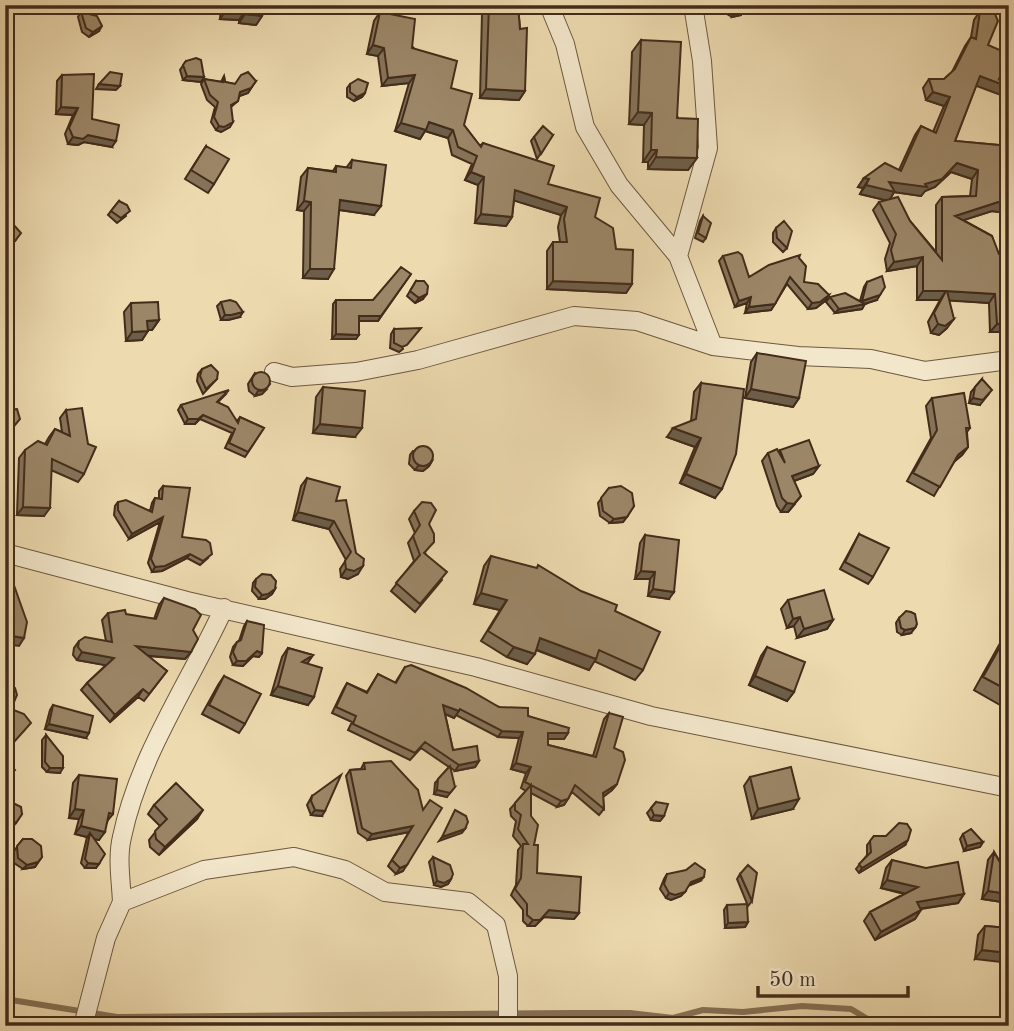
<svg xmlns="http://www.w3.org/2000/svg" width="1014" height="1031" font-family="'Old Standard TT',serif">
<style>
.lines{fill:none;stroke-linecap:round;stroke-linejoin:round}
.stream{stroke:#867155;stroke-width:6}
.street-casing{stroke:#6e583f;stroke-width:20}
.street{stroke:#f3e7cb;stroke-width:18}
.wall{fill:#857359;stroke:#432c1a;stroke-width:2;fill-rule:evenodd}
.shaded-wall{fill:#6c5e48;stroke:#432c1a;stroke-width:2}
.building{fill:#9b8667;stroke:#432c1a;stroke-width:2}
</style>
<rect width="100%" height="100%" fill="#eddaaf"/>
<filter id="stains"><feTurbulence type="fractalNoise" baseFrequency=".00286" numOctaves="4"/><feColorMatrix values="0 0 0 0 .2 0 0 0 0 .09 0 0 0 0 .02 0 0 0 .5 -.17"/></filter>
<radialGradient id="worn" r=".72"><stop offset=".6" stop-color="#630" stop-opacity="0"/><stop offset="1" stop-color="#630" stop-opacity=".3"/></radialGradient>
<g class="lines">
<path class="stream" d="M5,999l112,18 455,-4h58l43,5 30,-8 40,2 59,-6 49,3 28,17"/>
<defs>
<path id="street" d="M549,5l16,39 20,83 34,58 59,71 35,90
M678,256l30,-108 -6,-87 -9,-56
M274,372l18,5 64,-5 62,-12 156,-44 63,5 76,25 85,10 73,3 54,12 84,-11
M5,553l182,48 289,66 175,49 358,72
M122,902c-1,-21 -5,-45 0,-65 17,-82 67,-153 102,-229
M83,1026l23,-88 16,-36 82,-32 90,-13 51,13 40,22 83,10 28,23 12,51v50"/>
</defs>
<use href="#street" class="street-casing"/>
<use href="#street" class="street"/>
</g>
<path class="wall" d="M221,5h42l-1,11 -6,9 -17,-2v-3l-19,-1z
M488,5h30l7,86 -6,9 -39,-2 2,-85z
M727,5h19l-5,10 -9,2 -5,-3 -2,-5z
M980,11l8,34 -12,41 -21,55 54,5v63l-4,4 -13,-2 -29,9 29,16 17,96h-19l-1,-29 -40,-3 -2,28 -8,7 -8,-2 -3,-11 12,-22h-23v-34l-30,5 -2,-12 5,-16 -17,-33 6,-8 7,-2 -26,-6 3,-6 -5,-1 6,-9 35,-8 16,-35 6,-9 12,6 11,-26 -18,-6 -3,-12 6,-9h15l8,-7 13,-26 6,-9 3,-17zM951,172l21,7 -2,17 -28,1 -6,8v47l-26,-31 -20,-22 4,-7 27,4 4,-5 10,-4z
M81,12l18,19 -10,6 -7,-5 -4,-15z
M380,12l71,76 13,37 16,21 3,-3 65,41 47,33 21,32 16,35 -6,9 -79,-4v-38l6,-9h7l-2,-15 3,-12 -47,-15 -2,17 -6,9 -31,-3 3,-38 -13,-5 7,-16 -20,-9 -4,-17 -23,-7 -5,8 -25,-8 14,-48 -27,3 -4,-30 -11,-2 7,-33z
M641,40l56,118 -9,12 -40,-1v-7h-5l1,-37 -15,-1 3,-72z
M186,61l18,16 -3,5 -18,-2 -3,-10z
M62,75l30,44 20,28 -28,-5 -6,3 -10,-1 -3,-10 8,-19 -17,-1 1,-33z
M224,76l1,6 10,2 21,-3 -8,12 -9,3 -1,5 -7,6 -1,20 -9,5 -5,-2 -5,-8 4,-15 -8,-7 -6,-16 3,-5 17,3z
M350,84l15,9 -3,4 -8,4 -7,-4v-9z
M553,135l-16,24 -6,-18 3,-4z
M206,146l8,38 -6,9 -23,-14z
M352,160l22,55 -35,-5 -11,69 -25,-1 1,-67 -7,-1 4,-33 7,-9 25,3 3,-5 10,2z
M119,201l7,15 -9,7 -9,-8z
M703,216l3,22 -3,4 -8,-4 5,-17z
M776,228l11,20 -4,4 -10,-10v-9z
M723,256l26,21 50,-19 5,24 21,19 -9,7 -8,1 -21,-25 -16,26 -26,3 2,-10 -12,4 -16,-46z
M411,274l-33,47h-19l-3,18h-24l1,-35 3,-4h37z
M416,281l7,18 -8,4 -8,-7z
M867,282l10,18 -13,4 -2,5 -27,4 -9,-11 4,-5 30,4 4,-14z
M221,302l19,15 -12,3h-7l-4,-14z
M131,303l28,17 -7,10h-4l-6,10 -16,1 -2,-29z
M394,329l9,20 -4,3 -9,-4 1,-14z
M757,353l42,45 -6,9 -48,-9 6,-36z
M202,369l15,10 -14,15 -6,-13 1,-7z
M255,373l15,11 -8,10 -7,2 -6,-5 -1,-7z
M982,379l-2,26 -11,-2 2,-11z
M701,383l14,115 -35,-15 15,-36 -28,-10 24,-16 3,-29z
M323,387l32,50 -42,-4 3,-36z
M225,395l-7,7 19,19 3,-4 24,11 -19,29 -20,-9 7,-15 -32,-14 -5,5h-10l-7,-14 3,-5z
M932,398l38,30 -3,4 1,15 -6,8 -8,7 -20,34 -27,-15 24,-43 -5,-32z
M66,410l18,64 -6,8 -27,-12 -7,46 -27,-1 2,-57 6,-8 20,-6 4,-7 6,-8 7,3 -2,-14z
M780,450l39,16 -6,8 -19,7 1,23 -7,8h-7l-4,-6 -15,-45 6,-8 11,-1z
M413,451l19,10 -3,5 -6,5 -8,-1 -6,-6 1,-9z
M1009,477v19h-2l-4,-6 1,-8z
M307,478l29,23 22,73 -10,5 -7,-2 -1,-8 6,-9 -17,-31 -36,-9 8,-34z
M163,486l19,51 26,21 -8,7 -13,-7 -25,13 -10,1 -4,-9 12,-41 -31,17 -15,-24 1,-9 3,-4 32,9 2,-8 3,-5 4,1v-8z
M609,488l25,18 -11,16 -13,1 -10,-7 -2,-13z
M414,511l15,13 -4,29 17,27 -27,32 -24,-21 23,-30 -6,-18 7,-10 -6,-14z
M859,534l14,43 -5,7 -28,-15z
M645,535l24,64 -21,-3 2,-17h-15l5,-36z
M491,556l124,55 28,59 -8,10 -41,-19 -5,9 -53,-20 -9,14 -20,-7 -26,-16 19,-31 -26,-6 10,-38z
M256,579l19,10 -3,5 -7,5h-6l-7,-8 1,-8z
M164,598l29,32 -2,22 -6,7 -38,-3 20,15 -23,30 -6,-4 -28,25 -29,-32 6,-7 19,-18 -29,-5 -4,-5 1,-7 5,-7h27l-4,-21 6,-7 46,6 5,-14z
M788,600l45,20 -6,9 -30,9 -3,-12 -7,2 -6,-19z
M899,618l12,15 -9,2 -5,-3 -1,-9z
M247,621l15,32 -3,4 -6,-1 -10,10 -10,-1 -3,-8 3,-10 4,-5 2,-1 5,-15z
M1009,627v79l-2,3 -33,-19z
M767,647l27,45 -7,9 -38,-16 12,-29z
M288,648l25,7 -6,8 1,42 -37,-10 11,-38z
M405,667l94,40 29,9 40,17 -4,6h-16v6l45,11 11,-37 5,-6 5,35 3,36 -5,6 -9,7 1,12 -5,6 -27,-23 -8,13 -7,2 -26,-14v23l6,57 42,40 -5,6 -30,-2 -9,9h-7l-5,-5v-11l-12,-15 5,-10 2,-35 3,-4 -8,-10 3,-15 -5,-5 -1,-7 16,-18 -5,-3 5,-15 -15,-4 8,-31 -21,-1 -42,-22 -2,3 -9,-4 8,36 26,11 -4,6 -20,4 -4,-3 -4,29 -13,-3 1,-11 14,-16 -28,-19 -11,12 -62,-30 4,-8 -20,-9 11,-23 4,-7 20,9 11,-18 17,9z
M224,676l21,48 -6,9 -37,-19 16,-29z
M53,705l33,33 -41,-9 5,-19z
M46,735l14,38 -13,-1 -5,-5v-27z
M364,763l54,27 -15,81 -7,3 -8,-8 21,-34 -41,8 -10,-7 -12,-57 4,-6 11,-1z
M79,775l34,39 -5,6 -9,20 -5,-1 2,29h-11l-4,-5 6,-26 -12,-3 4,-15 -10,-1 4,-35z
M750,777l43,32 -41,10 -8,-33z
M312,796l10,20 -11,-1 -4,-10z
M656,802l8,14 -4,5 -9,-1 -4,-7z
M9,805l13,9 -9,13 -8,-4 1,-13z
M154,805l43,14 -38,36 -9,-8 -1,-7 11,-14 -12,-12z
M1009,815v88l-27,-4 6,-39 6,-8 6,10z
M963,834l20,8 -3,5 -16,4 -4,-12z
M874,836l31,9 -46,28 -3,-4 11,-14v-10z
M23,839l19,18 -7,10 -12,2 -9,-6v-12z
M433,857l18,22 -3,5 -7,3 -7,-2 -5,-23z
M892,860l72,34 -6,9 -37,6 -6,10 -40,21 -11,-19 6,-9 34,-18 -23,-6 5,-20z
M667,874l33,7 -12,5 -7,10 -10,4 -5,-2 -6,-9 4,-10z
M740,874l12,27 -4,5 -11,-27z
M727,905l21,17 -3,5 -20,1 -1,-18z
M985,926l24,2 -34,31 3,-24z"/>
<path class="shaded-wall" d="M955,5h15l-3,4 -16,2z
M227,9l18,2 -6,9 -19,-1z
M744,10l-3,5 -9,2 3,-5z
M245,14l17,2 -6,9 -17,-2z
M102,26l-3,5 -10,6 4,-5z
M373,45l11,3 -6,8 -11,-2z
M415,75l-6,8 -27,3 6,-8z
M187,76l17,1 -3,5 -18,-2z
M980,76l29,11v11l-35,-13z
M99,84l21,2 -4,4 -20,-1z
M251,88l-3,5 -11,4 3,-5z
M486,89l39,2 -6,9 -39,-2z
M933,92l17,5 -6,9 -18,-6z
M365,93l-3,4 -8,4 3,-4z
M61,107l17,1 -5,7 -17,-1z
M638,112l14,1 -8,12 -15,-1z
M233,122l-3,5 -9,5 -5,-2 3,-4z
M429,122l24,8 -5,8 -23,-7 -5,8 -25,-8 6,-8z
M88,135l28,6 -4,6 -28,-5 -6,3 -10,-1 5,-7z
M651,150h6l-9,12h-5z
M656,157l41,1 -9,12 -40,-1z
M957,163l21,7 -6,9 -21,-7 -16,15 -10,4 -4,5 -27,-4 -5,9 -29,-7 6,-9 23,-3 36,2z
M471,172l13,5 -6,8 -13,-5z
M864,178l5,1 -6,9 -5,-1z
M515,190l52,17 -6,8 -52,-16z
M340,200l41,6 -7,9 -41,-6z
M304,201l7,1 -7,9 -7,-1z
M998,202l11,2v4l-4,5 -13,-2 -43,14 6,-9z
M481,214l31,3 -6,9 -31,-3z
M15,241l-3,4 -7,2 3,-5z
M923,257l-6,9 -30,5 7,-9z
M310,269h24l-6,10 -25,-1z
M553,281l79,3 -6,9 -79,-4z
M923,291h23l-6,9h-23z
M947,291l48,3 -6,9 -48,-3z
M427,294l-4,5 -8,4 4,-5z
M829,295l-4,6 -9,7 -8,1 4,-6z
M880,295l-3,5 -16,5 4,-1 -3,5 -27,4 4,-4 20,-4 3,-4z
M751,297l-4,6 -12,4 4,-6z
M775,304l-4,6 -26,3 4,-6z
M243,312l-3,5 -12,3h-7l4,-5z
M359,316h22l-3,5h-22z
M954,319l-7,9 -8,7 -8,-2 7,-9z
M159,320l-7,10h-11l6,-9z
M1009,323v9h-19l7,-8z
M148,331l-6,9 -16,1 6,-9z
M336,334l23,1 -3,4h-24z
M751,389l48,9 -6,9 -48,-9z
M266,390l-4,4 -7,2 3,-5z
M988,395l-8,10 -11,-2 4,-5z
M203,415l-8,9h-10l3,-5z
M320,424l42,4 -7,9 -42,-4z
M673,428l28,10 -6,9 -28,-10z
M968,447l-6,8 -10,8 6,-8z
M432,461l-3,5 -6,5 -8,-1 3,-4z
M819,466l-6,8 -27,10 6,-8z
M686,474l36,15 -7,9 -35,-15z
M801,496l-13,16h-7l6,-9z
M23,507l27,1 -6,8 -27,-1z
M298,512l36,9 -5,8 -36,-9z
M163,517l-3,5 -31,17 3,-5z
M627,517l-4,5 -13,1 4,-4z
M190,554l-3,4 -25,13 -10,1 3,-5z
M363,566l-5,8 -10,5 -7,-2 5,-8z
M641,571l14,1 -5,7h-15z
M275,589l-3,5 -7,5h-6l3,-4z
M653,589l21,3 -5,7 -21,-3z
M481,593l26,7 -7,10 -26,-6z
M800,617l-6,9 -7,2 6,-9z
M833,620l-6,9 -30,9 7,-9z
M915,628l-4,5 -9,2 3,-5z
M6,635l18,3 -5,8 -14,-2z
M540,638l56,21 -7,11 -57,-22z
M136,646l55,6 -6,7 -55,-5z
M514,647l21,7 -8,10 -20,-7z
M257,651l5,2 -3,4 -6,-1 -10,10 -10,-1 4,-4z
M82,652l32,6 -5,8 -32,-6z
M313,655l-6,9 -5,-2z
M755,676l39,16 -7,9 -38,-16z
M278,686l36,11 -6,8 -37,-10z
M143,689l-5,8 -28,25 5,-7z
M443,705l16,6 -5,7 -15,-7z
M49,724l40,9 -3,5 -41,-9z
M502,731l21,1 -4,6 -21,-1z
M548,733h20l-4,6h-20z
M479,761l-4,6 -20,4 4,-6z
M516,763l15,4 -5,6 -15,-4z
M50,768h13l-3,5 -13,-1z
M617,784l-5,6 -13,10 4,-7z
M455,787l-8,10 -13,-3 3,-4z
M568,799l-4,6 -7,2 4,-6z
M799,799l-6,10 -41,10 6,-10z
M75,809l9,1 -5,9 -10,-1z
M203,810l-6,9 -38,36 6,-8z
M315,810l10,1 -3,5 -11,-1z
M654,815l10,1 -4,5 -9,-1z
M81,826l24,6 -6,8 -10,-2 1,-5 -3,4 -12,-3z
M413,826l-4,6 -41,8 4,-6z
M465,829l-3,4 -23,8 3,-4z
M908,840l-3,5 -46,28 3,-5z
M983,842l-3,5 -16,4 3,-5z
M38,862l-3,5 -12,2 4,-4z
M88,863l11,1 -3,4h-11z
M407,865l-4,6 -7,3 4,-6z
M704,877l-4,4 -13,5 4,-4z
M451,879l-3,5 -7,3 -7,-2 3,-4z
M887,880l31,7 -6,8 -31,-7z
M988,891l21,3v9l-27,-4z
M685,892l-4,4 -10,4 -5,-2 3,-5z
M964,894l-6,9 -47,7 6,-8z
M549,910l30,3 -5,6 -30,-2 -9,9h-7l5,-6z
M921,910l-6,9 -40,21 6,-8z
M748,922l-3,5 -20,1 3,-5z
M982,950l27,3v10l-34,-4z"/>
<path class="building" d="M227,5h36l-1,11 -17,-2v-3l-18,-2z
M489,5h29l2,24 7,-1 -2,63 -39,-2z
M729,5h17l-2,5 -9,2 -4,-3z
M980,11l15,3 3,7 -10,24 21,9 -10,25 10,-4v12l-29,-11 -25,65 54,5v58l-11,-2 -43,14 37,20 7,18 10,1v68l-12,1 -2,-30 -48,-3 7,28 -9,7 -7,-2 -4,-11 12,-22h-23v-34l-29,5 -3,-12 5,-16 -17,-32 19,-5 12,24 32,39v-63l34,-1 2,-26 -21,-7 -15,16 -17,5 2,3 -38,-5 6,10 -29,-7 3,-6 -5,-1 21,-15 16,8 20,-45 15,7 14,-36 -17,-5 -4,-13h15l11,-10 16,-32 5,2z
M81,12l16,4 5,10 -9,6 -7,-4z
M380,12l35,7 -3,29 45,13 -6,27 21,6 -8,31 17,22 2,-4 71,23 -6,18 52,14 -5,19 18,11 3,21 17,1 -1,34 -79,-3v-39h14l-3,-23 3,-12 -52,-17 -3,27 -31,-3 3,-37 -13,-5 6,-16 -19,-9 -5,-17 -24,-8 -3,8 -25,-7 14,-48 -27,3 -4,-30 -11,-3z
M641,40l40,2 -4,76 21,1 -1,39 -41,-1 1,-7h-6l1,-37 -14,-1z
M196,58l5,2 3,17 -17,-1 -4,-11 3,-4z
M110,72l12,2 -2,12 -21,-2z
M248,72l8,9 -5,7 -11,4 -2,9 -7,4 2,17 -9,5 -5,-1 -5,-9 4,-15 -8,-7 -6,-16 19,3 1,-6 1,6 10,2 6,-9z
M94,74l-2,45 27,6 -3,16 -28,-6 -5,4 -10,-2 -4,-9 9,-20 -17,-1 1,-32z
M358,79l10,4 -3,10 -8,4 -7,-5v-8z
M543,126l10,9 -12,19 -7,-17z
M206,146l23,13 -15,25 -23,-14z
M352,160l34,5 -5,41 -41,-6 -6,69h-24l1,-67 -7,-1 4,-33 28,4v-6l15,2z
M119,201l8,4 3,6 -9,7 -10,-7z
M703,216l8,7 -5,15 -8,-5z
M784,221l8,10 -5,17 -10,-10 -1,-10z
M12,223l9,10 -6,8 -7,1 -3,10v-26z
M738,252l4,3 7,22 20,-12 31,-10 -1,3 7,8 -2,16 14,2 11,11 -9,7 -8,1 -22,-26 -15,27 -26,3 2,-10 -12,4 -16,-45z
M401,267l10,7 -30,42h-22v19l-23,-1v-34h37z
M882,276l3,11 -5,8 -18,6 5,-19z
M416,281h8l4,5 -1,8 -8,4 -9,-7z
M845,293l20,11 -26,5 -9,-12z
M230,300l6,2 7,10 -12,3h-6l-4,-13z
M158,302l1,18 -12,1 1,10 -16,1 -1,-29z
M421,328l-14,17 -5,2 -8,-4v-14z
M757,353l49,8 -7,37 -48,-9z
M211,365l7,7 -1,7 -11,10 -6,-13 2,-7z
M252 381a9 9 0 1 1 18 0a9 9 0 1 1-18 0Z
M982,379l10,11 -9,10 -10,-2 2,-11z
M701,383l43,6 -8,65 -14,35 -36,-15 15,-36 -28,-10 23,-9z
M323,387l42,4 -3,37 -42,-4z
M229,390l-12,12 11,5 10,16 2,-6 24,11 -16,24 -19,-9 6,-14 -32,-14 -5,4h-10l-7,-14z
M964,393l6,35h-4l2,19 -10,8 -18,32 -27,-14 24,-43 -5,-32z
M82,408l6,36 8,3 -12,27 -32,-15 -2,49 -27,-1 2,-57 13,-9 9,4 8,-16 15,7 -4,-26z
M17,409l3,10 -15,18v-27z
M809,440l10,26 -27,10 9,20 -7,8 -7,-1 -5,-5 -14,-45 9,-4 8,14 -5,-13z
M413 456a10 10 0 1 1 20 0a10 10 0 1 1-20 0Z
M1009,477v12l-3,-3z
M307,478l33,9 -4,14 10,-1 10,53 8,6 -1,7 -9,5 -8,-2 -1,-8 6,-9 -17,-31 -36,-9z
M163,486l27,2 -8,49 24,3 4,3 2,11 -9,7 -13,-7 -25,12 -10,1 -4,-8 12,-42 -31,17 -14,-24v-8l8,-2 26,12 3,-14 7,1z
M621,486l11,7 2,13 -7,11 -13,2 -11,-8 -2,-13 8,-10z
M422,502l9,1 5,7 -7,14 5,10v8l-10,11 23,19 -27,32 -24,-21 24,-28 -7,-19 7,-11 -6,-14z
M859,534l30,14 -16,29 -28,-15z
M645,535l34,5 -5,52 -21,-3 2,-17 -14,-1z
M491,556l46,12 1,-3 43,26 36,14 -2,6 45,21 -17,38 -44,-20 -3,9 -56,-21 -5,16 -21,-7 -26,-16 19,-31 -26,-7z
M5,560l22,62 -3,16 -18,-3 3,23 -4,4z
M262,574l9,1 5,6 -1,8 -7,5 -6,1 -7,-8 1,-8z
M824,590l9,30 -29,9 -4,-12 -7,2 -5,-19z
M164,598l31,11 6,6 -8,15 5,9 -7,13 -55,-6 31,25 -18,23 -6,-5 -28,26 -28,-32 27,-25 -32,-6 -4,-5 1,-6 6,-4 27,5 -4,-29 17,-3 1,4 30,5z
M906,611l5,1 4,2 2,10 -2,4 -10,2 -4,-2 -2,-10z
M247,621l17,4 -2,28 -5,-2 -11,10h-9l-4,-9 4,-10 4,-2z
M1009,631v60l-26,-14z
M767,647l38,15 -11,30 -39,-16z
M288,648l25,7 -11,7 20,6 -8,29 -36,-11z
M411,665l55,23 33,19 29,1v8l41,12 -1,5h-20v12l48,12 13,-44 14,4 -9,31 9,4 2,8 -8,24 -14,9 1,16 -29,-24 -7,14 -7,2 -36,-19 6,-15 -15,-4 7,-31 -21,-1 -42,-22 -1,2 -16,-6 10,45 24,-4 2,15 -20,4 -34,-23 -10,11 -62,-29 3,-8 -20,-9 11,-24 20,10 11,-19 18,9 9,-16z
M224,676l37,18 -16,30 -36,-19z
M5,684l10,4 2,7 -6,14 13,5 7,9 -25,28z
M53,705l40,11 -4,17 -40,-9z
M46,735l17,21v12h-13l-5,-6z
M5,758l10,12 -10,8z
M391,761l27,29 5,20 7,-10 12,8 -35,57 -7,3 -8,-8 21,-34 -41,8 -10,-6 -12,-58 15,-1 -1,-6z
M450,766l5,21 -5,6 -13,-3 1,-11z
M791,767l8,32 -41,10 -8,-32z
M79,775l38,4 -4,35 -4,-1 -4,19 -24,-6 3,-16 -9,-1z
M341,775l-16,36 -10,-1 -4,-9 1,-5z
M176,783l27,27 -38,37 -9,-8 -1,-8 12,-12 -13,-14z
M531,785v31l7,9 -4,20h4l-1,28 44,4 -2,36 -30,-3 -9,10h-7l-6,-5v-11l-12,-15 6,-11 2,-34h5l-10,-15 3,-14 -6,-5v-7z
M656,802l12,2 -4,12 -10,-1 -3,-7z
M15,804l6,3 1,7 -6,9 -9,-6 2,-12z
M455,810l11,6 2,6 -3,7 -23,8z
M899,823l8,1 4,6 -3,10 -46,28 -3,-4 12,-12 -1,-11 4,-5h12z
M971,829l12,13 -16,4 -4,-12z
M90,833l15,21 -6,10 -11,-1 -3,-4z
M1009,838v56l-21,-3 6,-39 9,16z
M23,839h9l9,7 1,11 -4,5 -11,3 -9,-7 -1,-12z
M433,857l17,8 3,9 -2,5 -7,4 -7,-2z
M892,860l34,8 32,-6 6,32 -47,8 4,8 -40,22 -11,-20 48,-25 -31,-7z
M695,863l10,7 -1,7 -13,5 -6,10 -10,3 -6,-2 -5,-9 3,-10 19,-4z
M748,865l9,8 -5,28 -12,-27z
M747,904l1,18 -20,1 -1,-18z
M985,926l24,2v25l-27,-3z"/>
<rect width="1014" height="1031" fill="none" stroke="#eddaaf" stroke-width="28"/>
<rect x="7" y="7" width="1000" height="1017" fill="none" stroke="#432c1a" stroke-width="3.5"/>
<rect x="14" y="14" width="986" height="1003" fill="none" stroke="#432c1a" stroke-width="2"/>
<path d="M758 986v10h150v-10" fill="none" stroke="#432c1a" stroke-width="3.5"/>
<text x="769" y="986" font-size="21" fill="#432c1a" stroke="#f3e7cb" stroke-width="5" paint-order="stroke">50 m</text>
<rect width="100%" height="100%" filter="url(#stains)"/>
<rect width="100%" height="100%" fill="url(#worn)"/>
</svg>
